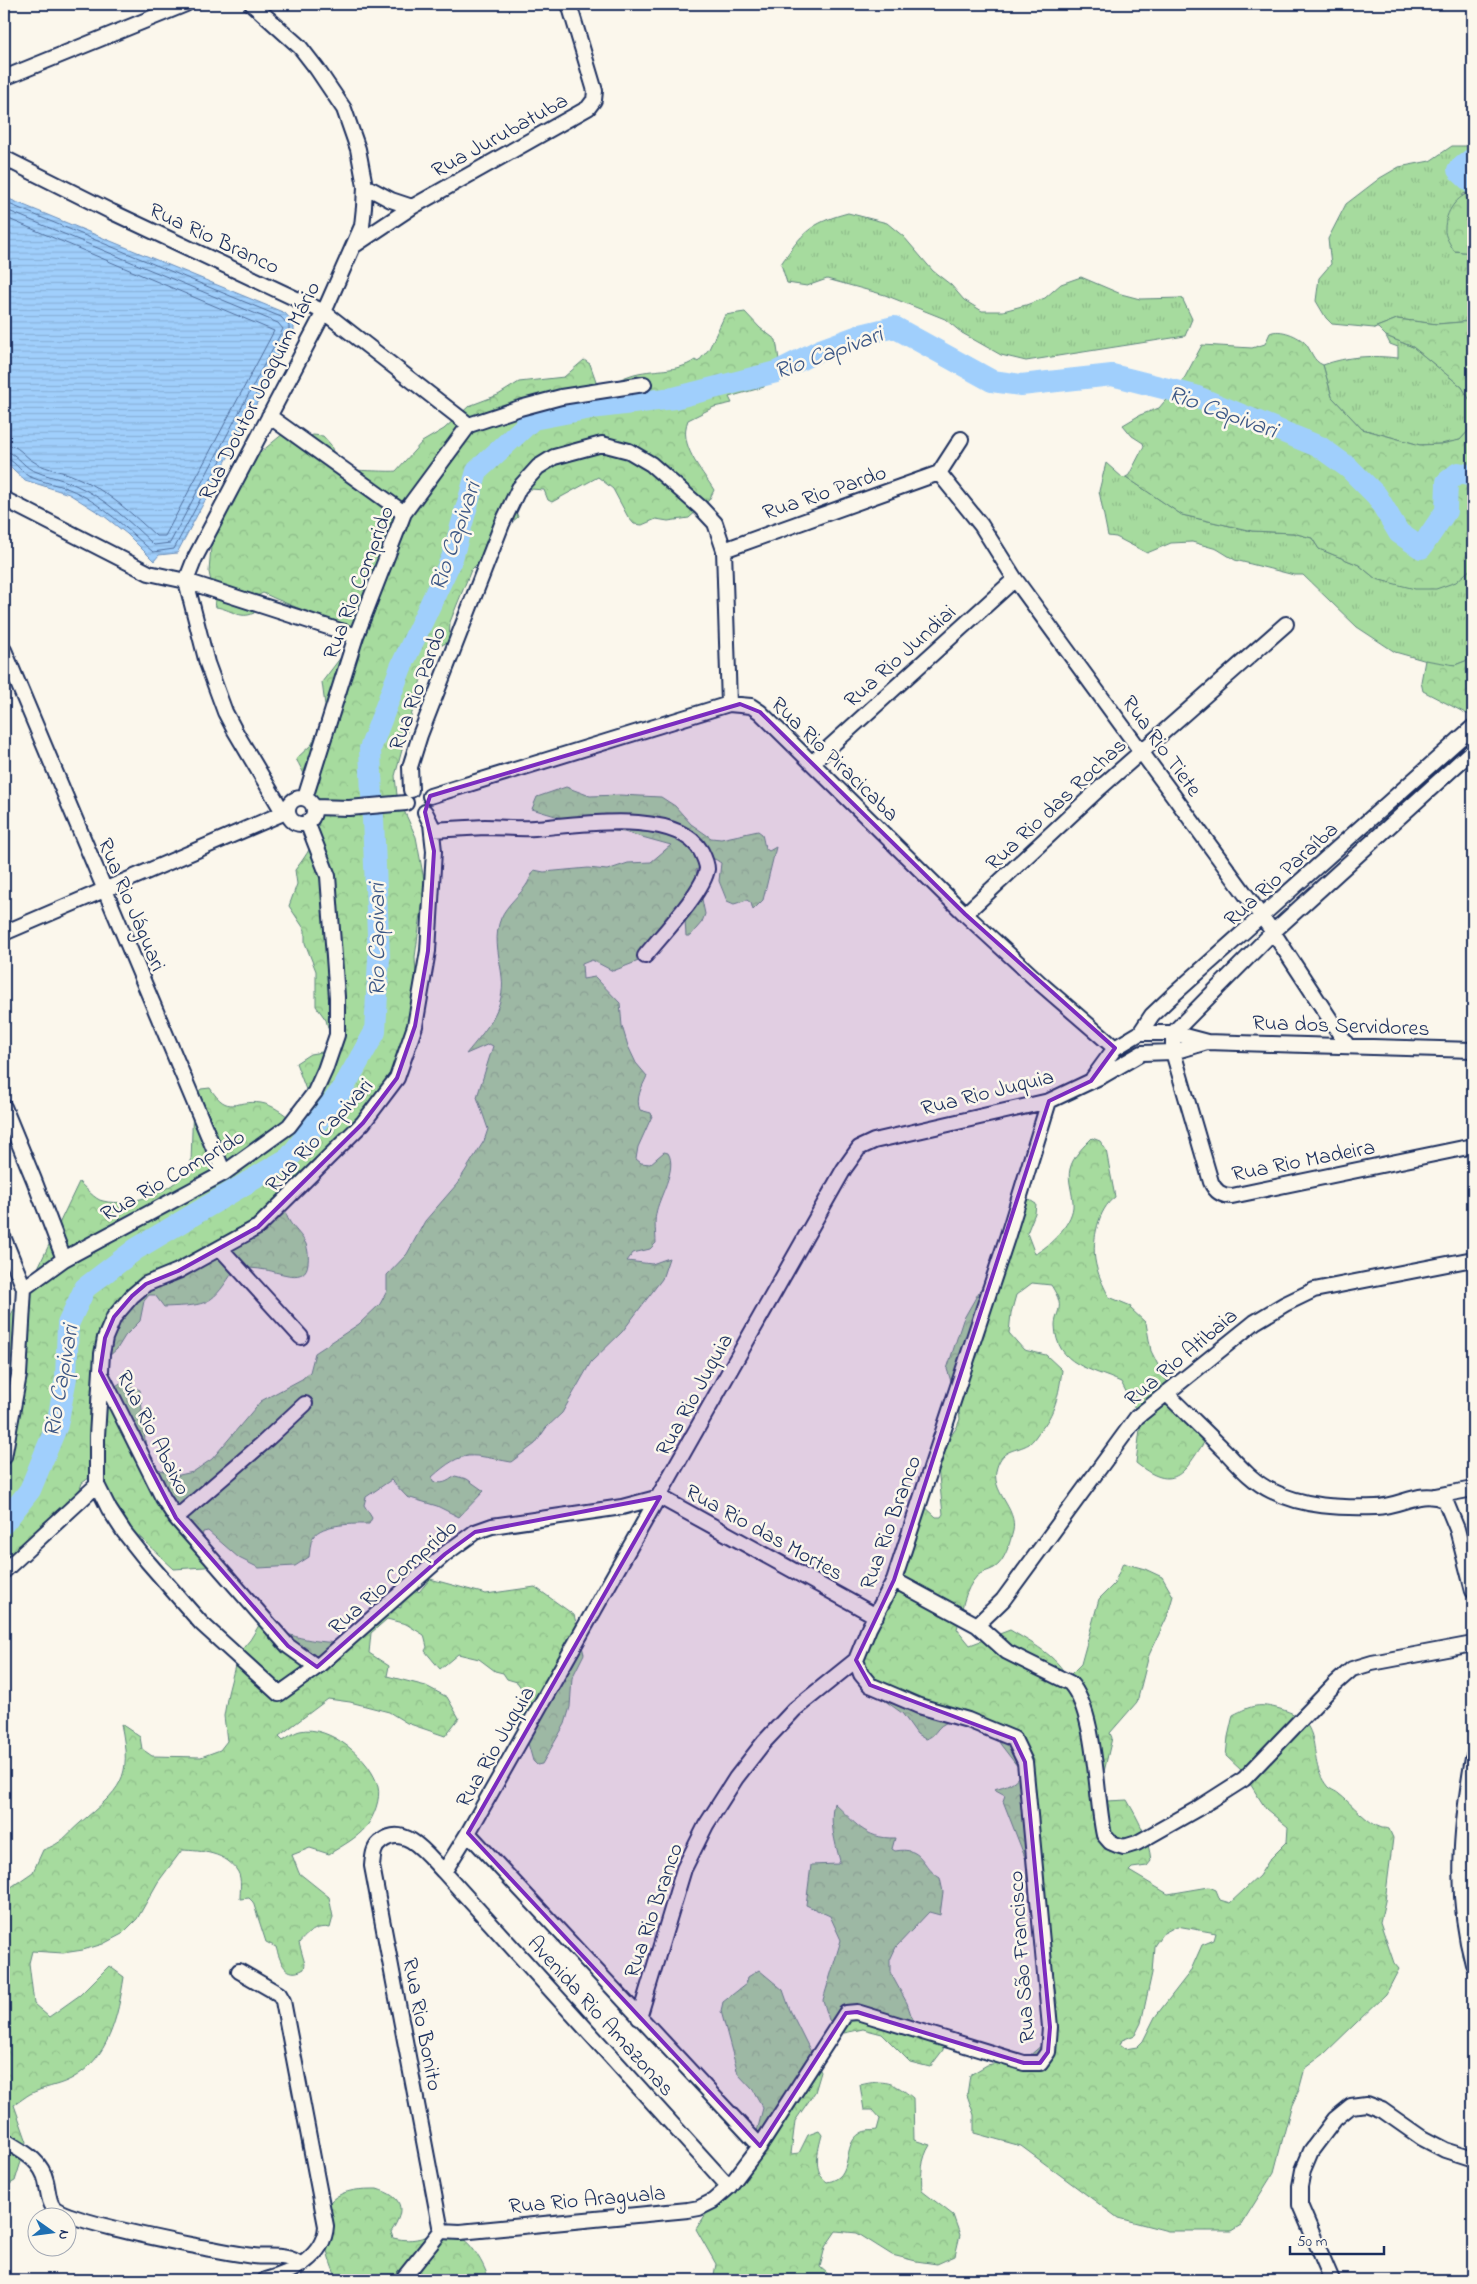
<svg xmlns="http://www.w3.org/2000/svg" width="1477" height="2284" font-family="'Indie Flower',sans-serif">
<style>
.grass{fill:url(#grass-tufts);stroke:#60857e}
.forest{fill:url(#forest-crowns);stroke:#60857e;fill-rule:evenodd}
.water{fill:url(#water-rules);stroke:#6b8fbd}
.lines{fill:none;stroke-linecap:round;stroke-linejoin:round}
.shore{stroke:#506f9d;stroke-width:1}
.river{stroke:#a0cffc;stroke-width:22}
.minor-casing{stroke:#1b2f5e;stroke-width:18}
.minor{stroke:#fbf7ec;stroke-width:14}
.marked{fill:#7b2cbf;fill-opacity:0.2;stroke:#7b2cbf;stroke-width:4;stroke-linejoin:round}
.labels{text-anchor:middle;stroke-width:5;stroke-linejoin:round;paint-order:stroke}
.street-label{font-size:22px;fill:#1b2f5e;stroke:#fbf7ec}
.water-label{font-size:24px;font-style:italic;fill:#3c5786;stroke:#fbf7ec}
</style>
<defs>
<pattern id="grass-tufts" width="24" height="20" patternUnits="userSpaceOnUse" patternTransform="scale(1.25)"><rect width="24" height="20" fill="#a6db9e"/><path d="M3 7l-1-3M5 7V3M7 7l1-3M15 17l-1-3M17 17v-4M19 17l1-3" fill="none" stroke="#8ebc8a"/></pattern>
<pattern id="forest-crowns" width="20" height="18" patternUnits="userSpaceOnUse" patternTransform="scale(1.25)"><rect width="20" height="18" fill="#a6db9e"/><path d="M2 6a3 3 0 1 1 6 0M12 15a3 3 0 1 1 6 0" fill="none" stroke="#8ebc8a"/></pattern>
<pattern id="water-rules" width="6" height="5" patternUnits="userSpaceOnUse" patternTransform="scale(1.25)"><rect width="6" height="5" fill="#a0cffc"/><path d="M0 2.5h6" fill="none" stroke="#89b2da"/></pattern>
</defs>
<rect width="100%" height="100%" fill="#fbf7ec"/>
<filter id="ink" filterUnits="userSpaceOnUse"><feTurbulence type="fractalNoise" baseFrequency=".02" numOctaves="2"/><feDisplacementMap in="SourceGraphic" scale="10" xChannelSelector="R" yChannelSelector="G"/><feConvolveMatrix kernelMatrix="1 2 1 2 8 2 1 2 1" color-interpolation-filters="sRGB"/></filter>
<g filter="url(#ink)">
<path class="grass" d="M1452,146h21v46l-10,2 -9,57 19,2v68l-36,3 -40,-5 -23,9 -42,-4 -6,-6 -10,-17 3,-23 12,-14 -3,-25 18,-35 34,-26 19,-11 31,-6z
M848,213l39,10 17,14 29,34 18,14 13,15 18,11h21l23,-6 19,-7 16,-14 20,-7 40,17 19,5 42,-1 10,21 -7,17 -159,25 -25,-6 -39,-22 -17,-14 -60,-24 -58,-16 -20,7 -20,-3 -6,-19c21,-31 29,-41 67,-51z
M1386,336l27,11 49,40 11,18v21l-13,14 -18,4 -22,1 -58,-16 -30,-32 -9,-32c25,-9 48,-10 75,-7v-11l-8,-3z
M1106,463l17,15 3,-1 56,38 70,16 41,2 19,5 7,11 40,16 17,14 97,-12v91l-18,7 -21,-2 -39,-11 -38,-25 -54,-52h-9l-59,-15 -18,-11 -25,-7 -21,1 -24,10 -31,-16 -8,-1 -9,-45z"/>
<path class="forest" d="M1473,192v61l-19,-2c-3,-6 -10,-15 -9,-22 0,-17 12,-34 28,-37z
M745,312l15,16 16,12 3,20 -13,20 -2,7 -35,10 3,6 -18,4 -26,13c-10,25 13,49 26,70l-5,10 -20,18 -21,3 -12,-2 -14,6 -8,-1 -6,-7 -15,-28 -15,-12 -46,25 -4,-2 -4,-10 -26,-2 -7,10 7,19 -14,12 -11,30 -15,4 -7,7 -21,52 -1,19 -17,10 -8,17 -29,108 2,19 19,42 9,48 -10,72 2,36 -7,43 -32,66 -93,106c1,16 15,23 21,36 2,6 3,13 2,19 -2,22 -28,9 -42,7 -10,-2 -20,-2 -30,-3 -25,39 -26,38 -72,40l-9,-12h-6l-5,6 -4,20 -15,15 -8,13 -18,16 -8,29 -1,19 3,4 15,-26 14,-9 18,8 6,60 10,18 19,8 18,-4 19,-13 49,-58 41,-22 8,-7 5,-19 44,-29 21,-20 7,-13v-16l20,-21 18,-33 32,-37 27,-43 4,-12 -11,-32 16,-51 -4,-2 -23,10c18,-22 40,-46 36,-77 -2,-18 -8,-35 -3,-53 4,-16 17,-25 26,-37 4,-5 6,-12 9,-17l10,2 44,-4 19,2 21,-7 23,-1 20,-17 -47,-13 -22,-2 -70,-21 5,-12 29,-10 24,9 30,-1 41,2 14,9 16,18 20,14 10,1 37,-8 4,3 3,14 4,3 7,-4 -13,53 -10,10 -2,-7 -4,-3 -13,4 -7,-3 -8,-20 2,-18 -6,-4 -19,11 9,44 -3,8 -12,14h-4l-1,-16 -3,-2 -14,15 -3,12 -11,10 -41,16 -21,-11 -10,4 1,15 12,-2 25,26 2,23 6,20 8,17 11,13c-5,11 -12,22 -7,34l11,3 1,3 -14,31 -2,12 5,4 9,1 14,-12 4,1c10,16 -10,45 -12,61 -2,9 0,20 0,29l-6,6 -17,4 -6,8 25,3 17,-6 -7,21 -40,53 -31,30 -29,51 -16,15 -11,16 -24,18c-40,-7 -47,-14 -79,15l1,4c9,4 14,1 22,-5l12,3 17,12 -25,26 -22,-11 -30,-9 -16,-17 -25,17 -2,8 8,13 -3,6c-14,0 -47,-1 -56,13 -3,5 -3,14 -4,20l-14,9 -36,2 -20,-10 -31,-27 -5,1 -1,6 17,28 -45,3 -43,-40 -30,-48 -8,-6 -11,8 -3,9 -66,63 -9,5v-231l10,-20 12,-16 53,-111c6,5 16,18 24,19 27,7 78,-11 88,-38l2,-64 8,-10 9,-1c19,29 25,11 51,15 12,2 22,10 31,17l16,-25 -12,-32 14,-9 18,-3 4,-8 -6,-23 -10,-14v-35l-11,-28v-13l-16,-24 8,-22 -2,-14c13,-16 27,-38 24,-61 -2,-10 -17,-40 -23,-50l16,-15 14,-31 -4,-31 29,-38 -1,-12c-27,-16 -58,-25 -87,-39l-6,3 -3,17c-14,7 -23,-4 -38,-6l-7,-35 2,-26 12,-43 21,-37 46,-38 4,14 19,-7 10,1 8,9 5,17c4,2 10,6 14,8 5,0 43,2 46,1l26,-29 22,-13 25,-23 29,-11 21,-13 45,-5 20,-17 6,4 7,20 5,5c9,-5 19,-11 29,-14 21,-7 46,-2 64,-15l3,2 11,-13 16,-34z
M1397,319l40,5 36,-3v246l-17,15 -20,7h-21l-39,-10 -17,-14 -40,-16 -7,-11 -19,-5 -41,-2 -70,-16 -56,-38 3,-2 15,-29 -1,-3 -11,-7 -9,-11 17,-10 19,-7 26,-31 17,-32 50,3 13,-4 5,-11c10,-5 29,3 36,11 6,8 7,17 17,21l9,32 30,32 58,16 21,-1 19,-4 13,-14v-21l-11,-18 -49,-40 -27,-11 -8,-8h-4z
M1473,658v59l-50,-26 -2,-9 4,-22 30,5z
M1092,1138l8,3 6,9 9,47c-17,12 -23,43 -20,63 2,13 8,25 14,37l22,9 -1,2 16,15 5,28 13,26 21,28 26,28c-25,32 -31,65 -75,30l5,-43 -20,-38c-30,-14 -65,-16 -66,-57 0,-8 6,-16 4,-23 -1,-6 -5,-12 -8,-17l-19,-2 -16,12 -5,18 -2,20 15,17 22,5 16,15c-3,24 -7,44 -23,62 -3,4 -6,9 -10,12 -14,8 -26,4 -32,23 -8,25 21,40 16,64 -3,11 -8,31 -19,37 -5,3 -13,4 -17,8 -13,14 -15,35 -20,53l13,16 40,-15c20,12 48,26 57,48l14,-14 18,-65 15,-15 9,-21 22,6 17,8 11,19 -6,21 -18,38 -12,47 -27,31 2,5 -14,59 9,4 20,-1c11,19 22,39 24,61l-4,5 -15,2 -3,3 39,23 41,-7 7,3 4,10 10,3 29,-27 11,-17 17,-17 1,-15 -22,-18 -24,-38 -16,-15 2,-19 5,-22c19,-10 26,-12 47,-6 49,13 24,48 47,77 2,3 9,5 12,8 12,9 29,30 43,34 2,0 5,0 7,1l4,9 -8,63 -5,21 14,41 5,6 -13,25 -62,60 -19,14 -6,22 -8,17 -17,65 -33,53 -10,6h-63l-50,-13 -97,-72 -47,-13v-18l-7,-20 3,-20 17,-10 41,-8 15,-13 14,-41 -3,-22 -16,-43 -11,-57 -1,-21 -23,-59 2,-6 -11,-6c11,-3 24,-6 27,-18l-20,-26 -18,-28 -25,-1c-5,5 -9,5 -14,8 -8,4 -9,13 -19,15l-8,-5 -15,-21 -39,-28 -3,-43 12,-29 2,-12 27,-23 8,-19 8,-42 -1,-30 5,16 15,14h5l2,-3 -5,-47 2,-15 17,-25 3,-8 -2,-16 -11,-34 16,-49 21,-37 37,-81 7,-3 8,5 -1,9 -8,20 8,21c15,-8 36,-29 38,-47 1,-12 -6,-26 -3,-38 3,-13 14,-23 22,-31zM1177,1926l39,7 -2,7 -12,5 -12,27 -35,45 -12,24 -6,6 -12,2 -5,-4 2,-5 13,-5 6,-12 11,-50 2,-27 8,-12z
M430,1579l56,15 49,-7 39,28 10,39 -12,24 -2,29 -5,17 -23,40 -5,1 -4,-4 -12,-43 1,-29 -5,-7 -10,-3 -4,-6 -8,-2 -16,-12 -21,-5 -18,15 -15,-18 2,-4 -3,-12 -18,-11 -19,-5 -16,14 -2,20 20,13 -2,10 39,10 21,11 12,21 -14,18 -38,-13 -18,-11 -39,-10 -22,-3 -49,37 4,4c5,-3 12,-8 17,-9 29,-7 72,29 78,56 3,11 -4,30 -12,40 -9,11 -24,19 -37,27l-19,-6 -18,7 7,18 30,24 4,20 -3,11c-13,-3 -23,5 -31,15l6,21 -1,5c-18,11 -24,-8 -28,-22l-10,-5 -13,-40 -4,-4 -9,1c0,-8 2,-20 -2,-27 -12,-20 -36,-21 -56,-22l-24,32 -21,37 -15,15 -19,10 -20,6 -20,3 -31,-2 -3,12 5,41 15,13 31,-22 29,-29 15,11c-6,39 -15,82 -53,102 -13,7 -28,8 -41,15 -5,3 -10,7 -16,11l13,37 -12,39 -11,6v-295l29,-20 10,-22c20,-7 22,-14 37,-27 40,-34 53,-43 41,-99l19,13 2,12 10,7 49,1 19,-7 7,-9 -3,-25 4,-23 10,-39 12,-14 11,-18c26,15 52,20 81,21l46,-39 13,4v-25h7l11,9z
M834,1803c21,19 30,36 61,35l-3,11 3,2c29,-5 25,15 45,27l3,14 -3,23 -11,-3 -33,35 -6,13v12l17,31 6,18 17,10 15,4 -2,15 -13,17 -20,-5 -28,-28 -19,-5 -19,4 -15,-13 -6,-20 18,-60 -11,-24 -24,-11 5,-40 27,-1 2,-3c-5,-19 -11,-39 -6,-58z
M1473,1890v94l-11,-28 -3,-38 7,-24z
M759,1970l24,20 7,20 31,62 -6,20 -20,29 -4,33 8,-1 9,-18 11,-4 3,4c-4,15 -10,36 5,47 29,-4 13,-38 34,-49 4,-3 12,-2 16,-3l3,-11 -8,-9h-8l-4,-25c25,-6 34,-3 53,13l1,42 16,5c-9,14 -9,29 -8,46l31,24 7,20 -5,21 -18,8 -21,-3 -24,-6 -35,-22 -21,-2 -11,16 -5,20 15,13h-122l3,-16 -20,-35 12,-18 8,-26 15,-1 21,-33 11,-43 -10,-18 -15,-16 -17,-63 2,-9 23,-18 2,-7z
M377,2189c26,8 29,20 14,43l2,6c25,5 28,-2 50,-5 23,-4 41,30 46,47h-151c-10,-17 -23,-65 -6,-80 12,-11 30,-11 45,-11z"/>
<path class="water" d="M4,197l281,116 9,10v10l-117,220 -18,2 -5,6 -27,-27 -23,-18 -35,-22 -44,-14 -21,-19z"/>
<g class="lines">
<path class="shore" d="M4,202l277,115 8,9v6l-115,217 -21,3c-24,-21 -54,-51 -84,-63 -13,-5 -28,-7 -41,-13 -8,-5 -14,-17 -24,-18
M4,209l274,114 5,6 -113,214 -16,2c-24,-23 -50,-48 -81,-61 -13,-6 -28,-8 -41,-14 -10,-5 -16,-18 -28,-19
M4,217l270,114 -109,205h-9c-22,-21 -51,-47 -80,-59 -13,-6 -28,-7 -40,-14 -12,-6 -17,-19 -32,-19"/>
<path class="river" d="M1473,158l-15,12 15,14
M4,1523l26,-33 27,-65 9,-47 2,-54 17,-36 51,-39 153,-91 53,-68 33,-58 4,-74 -9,-209 31,-82 51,-109 25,-87 56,-52 58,-11 83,-10 102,-26 44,-22 41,-15 33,-8 98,54 29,4 91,-10 83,21 125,51 29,21 28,28 22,37 22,15 25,-37 1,-29 11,-9 15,3"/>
<defs>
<path id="minor" d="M252,4l48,43 17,22 27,40 14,40 7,37 -1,21 -2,19 -38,86 -129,246 -9,23 21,82 18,49 10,19 48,81
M4,78l182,-74
M4,158l108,54 212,100 145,113
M365,186l26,14 21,7
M355,245l57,-38 176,-99 6,-8 1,-9 -26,-87
M269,416l135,97
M939,473l42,52 34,54 258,353 74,113
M939,473l22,-34
M4,499l145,74 37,8 170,55
M724,550l215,-77
M4,650l220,523
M812,763l203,-184
M411,790l-1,-23 10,-32 82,-211 17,-36 19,-21 16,-10 48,-13 27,7 22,13 49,43 15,16 9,27 5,154
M430,796l299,-92 22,2 9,6 205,202 76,70 74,64
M305,798l51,-162 48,-123 65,-88 51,-17 41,-11 83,-13
M288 811a13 13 0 1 1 26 0a13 13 0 1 1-26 0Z
M314,807l35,1 57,-5
M432,830c17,-1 35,-2 53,-3 16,0 33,2 50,1 42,-3 141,-20 166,23 2,4 6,13 6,18 -3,22 -47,68 -62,87
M965,914l135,-126 186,-164
M4,933l284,-122
M1140,1033h33l34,9 266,8
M1173,1033v19l38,130c4,9 10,14 21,14l241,-50
M1173,1033l100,-101 200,-182
M1093,1078l22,-30 25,-15 12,-18 20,-19 301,-269
M4,1107l30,73 30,79
M4,1239l20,49
M220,1248l81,89
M101,1374l62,124 13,20 112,128 29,21 128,-113 30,-22 17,-6 130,-19 38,-10 216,119
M1166,1393c20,20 40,39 60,59 13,14 28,31 46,39 32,16 68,17 104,16 26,-1 44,-18 69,-7l12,29 16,62
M4,1457l15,-82 5,-87 40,-29 160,-86 65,-47 26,-34 10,-22 12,-35v-38l-9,-121 -21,-54
M1436,1496l37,-7
M176,1518l86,-74 43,-40
M4,1571l93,-86
M894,1580l83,45 26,-25 134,-183 118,-95 30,-18 29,-14 159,-31
M977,1625l30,27 63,31c27,30 25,112 34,152l6,7 7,3 7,2 13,-4 60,-34 47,-30 91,-95 17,-15 20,-6 101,-19
M317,1667l-38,27 -78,-71 -54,-62 -23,-29 -15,-23 -12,-24v-49l5,-82 3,-16 9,-21 18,-21 14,-12 32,-13 80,-44 105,-104 34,-45 18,-52 13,-75 6,-100 -3,-27 -6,-12
M1473,1758c-12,69 -19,137 0,206
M468,1833l292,313
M444,1872l24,-39 376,-664 15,-21 15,-7 175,-40 55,-26 38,-22 31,-1 34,-10
M239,1971l40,23 4,7 43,225c-2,31 -34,47 -61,54
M639,2018l45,-149 22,-44 30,-47 28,-36 31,-33 61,-49 13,-32 25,-48 113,-342 42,-137
M4,2140c17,11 37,19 42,41 2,8 2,19 7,26 14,14 123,35 147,40 18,3 36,7 53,9 17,2 34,-3 48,9
M441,2231l19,1 228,-22 11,-2 14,-7 16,-14 31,-41 86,-133 11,-1 167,51h16l8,-11 2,-25 -25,-265 -11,-23 -46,-19 -49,-14 -49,-21 -9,-11 -5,-14
M402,2280l39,-49 -69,-365c1,-10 1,-19 10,-25 24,-18 47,16 62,31l285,315
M1332,2280l-32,-75v-19l3,-16 8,-19 24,-32 16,-13 15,-2 16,6 40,28 23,12 28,9"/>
</defs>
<use href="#minor" class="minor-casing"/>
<use href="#minor" class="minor"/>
</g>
</g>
<path class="marked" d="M740,704l20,8 205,202 150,134 -24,33 -42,20 -155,479 -38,80 14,25 144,54 11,23 25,265 -2,25 -8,11h-16l-167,-51 -11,1 -86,133 -292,-313 192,-336 -185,35 -30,22 -128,113 -29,-21 -112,-128 -76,-147 5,-33 9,-21 18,-21 14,-12 32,-13 80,-44 105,-104 34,-45 18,-52 13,-75 6,-100 -9,-39 5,-16z"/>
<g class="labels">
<g class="street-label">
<text transform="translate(499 134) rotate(-29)" y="8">Rua Jurubatuba</text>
<text transform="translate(215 237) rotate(25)" y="8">Rua Rio Branco</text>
<text transform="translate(258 390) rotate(-63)" y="8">Rua Doutor Joaquim Mário</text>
<text transform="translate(824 491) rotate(-19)" y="8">Rua Rio Pardo</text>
<text transform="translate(357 582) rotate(-69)" y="8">Rua Rio Comprido</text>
<text transform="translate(899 655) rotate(-42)" y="8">Rua Rio Jundiai</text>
<text transform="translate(416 688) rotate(-70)" y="8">Rua Rio Pardo</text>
<text transform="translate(1163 745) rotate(54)" y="8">Rua Rio Tiete</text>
<text transform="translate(836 758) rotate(44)" y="8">Rua Rio Piracicaba</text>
<text transform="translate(1055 803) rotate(-43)" y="8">Rua Rio das Rochas</text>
<text transform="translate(1280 873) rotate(-42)" y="8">Rua Rio Paraíba</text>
<text transform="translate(133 904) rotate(67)" y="8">Rua Rio Jáguari</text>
<text transform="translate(1341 1024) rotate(2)" y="8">Rua dos Servidores</text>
<text transform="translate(987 1091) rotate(-14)" y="8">Rua Rio Juquia</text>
<text transform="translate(318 1134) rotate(-47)" y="8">Rua Rio Capivari</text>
<text transform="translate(1303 1159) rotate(-11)" y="8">Rua Rio Madeira</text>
<text transform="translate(172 1174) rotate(-30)" y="8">Rua Rio Comprido</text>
<text transform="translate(1180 1356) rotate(-40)" y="8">Rua Rio Atibaia</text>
<text transform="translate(693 1394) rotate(-61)" y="8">Rua Rio Juquia</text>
<text transform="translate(155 1432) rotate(63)" y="8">Rua Rio Abaixo</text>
<text transform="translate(889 1522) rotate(-70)" y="8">Rua Rio Branco</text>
<text transform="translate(765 1531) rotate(29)" y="8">Rua Rio das Mortes</text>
<text transform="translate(392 1576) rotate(-41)" y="8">Rua Rio Comprido</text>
<text transform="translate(494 1746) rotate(-60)" y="8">Rua Rio Juquia</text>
<text transform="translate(652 1910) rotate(-71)" y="8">Rua Rio Branco</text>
<text transform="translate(1020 1957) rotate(-94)" y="8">Rua São Francisco</text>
<text transform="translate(602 2015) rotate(48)" y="8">Avenida Rio Amazonas</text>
<text transform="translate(424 2024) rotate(79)" y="8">Rua Rio Bonito</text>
<text transform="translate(587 2198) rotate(-5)" y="8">Rua Rio Araguala</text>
</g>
<g class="water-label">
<text transform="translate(828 352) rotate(-20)" y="8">Rio Capivari</text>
<text transform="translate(1223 411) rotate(20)" y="8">Rio Capivari</text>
<text transform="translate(454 536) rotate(-71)" y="8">Rio Capivari</text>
<text transform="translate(376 940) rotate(-90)" y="8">Rio Capivari</text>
<text transform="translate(60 1381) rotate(-80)" y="8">Rio Capivari</text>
</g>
</g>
<rect width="1477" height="2284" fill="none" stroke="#fbf7ec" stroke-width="20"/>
<rect x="10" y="10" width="1457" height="2264" fill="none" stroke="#1b2f5e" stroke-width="2" filter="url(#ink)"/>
<g transform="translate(52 2232) rotate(104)"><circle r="24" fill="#fbf7ec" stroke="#a1a7b3"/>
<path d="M0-4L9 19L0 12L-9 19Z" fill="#1f6fb2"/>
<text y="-8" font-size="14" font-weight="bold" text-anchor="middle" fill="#1b2f5e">N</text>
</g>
<path d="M1290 2246v8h94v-8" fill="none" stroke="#1b2f5e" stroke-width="2.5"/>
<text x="1297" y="2246" font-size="15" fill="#1b2f5e" stroke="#fbf7ec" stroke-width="4" paint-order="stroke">50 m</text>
</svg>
